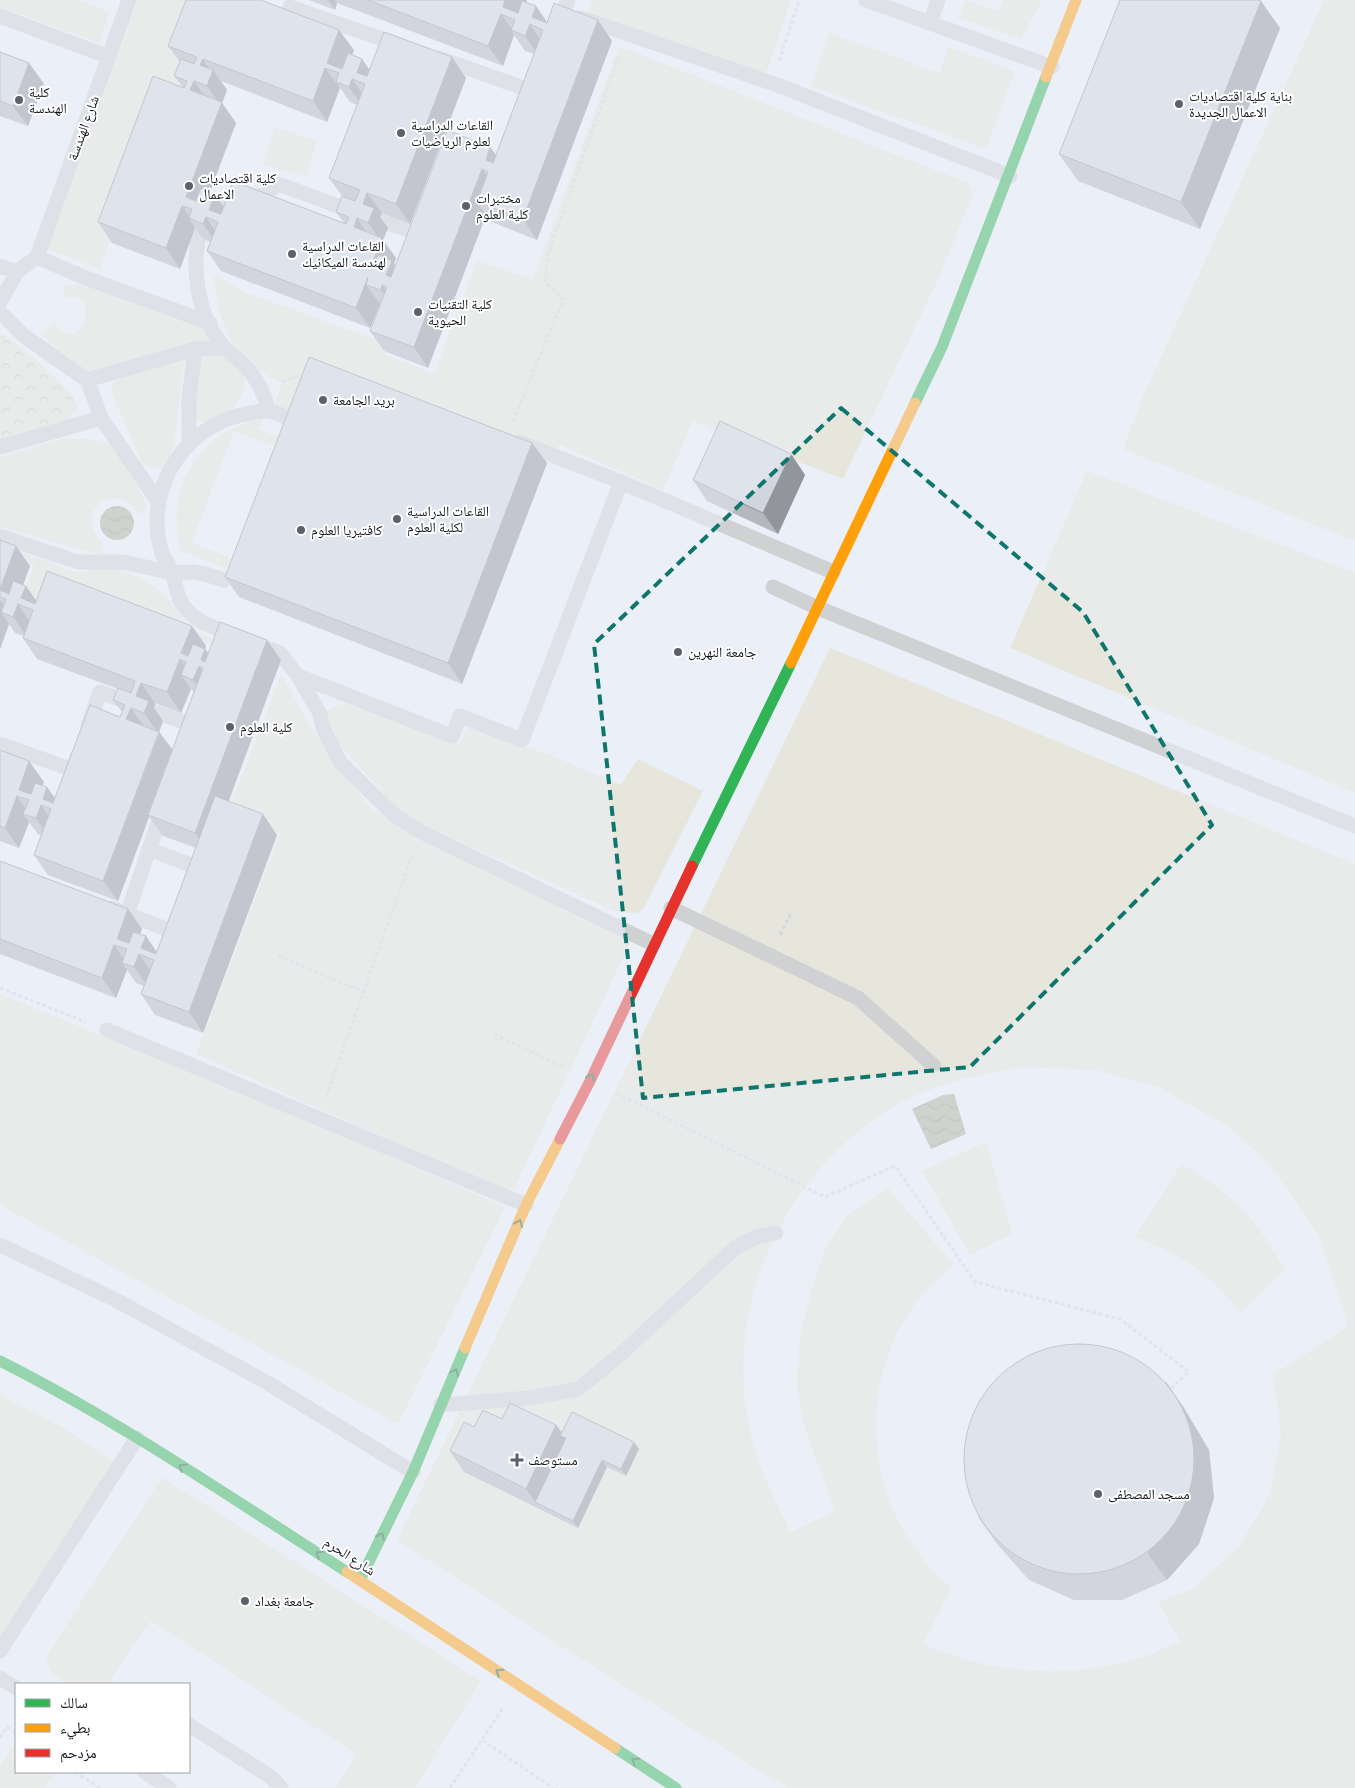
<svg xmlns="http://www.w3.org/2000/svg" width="1355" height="1788" font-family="'Exo 2','Noto Naskh Arabic',sans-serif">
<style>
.grass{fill:#e6e6dc;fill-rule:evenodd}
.forest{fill:url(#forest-crowns)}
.water{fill:url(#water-waves)}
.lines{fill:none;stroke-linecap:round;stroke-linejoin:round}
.path{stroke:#d7d8db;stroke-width:3;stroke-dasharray:4 2.5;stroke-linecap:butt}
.lane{stroke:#cfd1d2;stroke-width:15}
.fast{stroke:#30b455;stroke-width:11}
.slow{stroke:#ff9f0a;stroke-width:11}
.jam{stroke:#e5322d;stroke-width:11}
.wall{fill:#b4b7be;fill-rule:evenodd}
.shaded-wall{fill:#92959b}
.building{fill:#d1d5dd;stroke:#92959b;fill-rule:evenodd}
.oneway{stroke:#226439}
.marked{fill:none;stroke:#0f766e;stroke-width:4;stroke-dasharray:10 6;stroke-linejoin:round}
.poi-dot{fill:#5f616a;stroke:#fff;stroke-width:2}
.labels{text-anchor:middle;stroke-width:4;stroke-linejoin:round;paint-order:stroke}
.poi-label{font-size:14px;fill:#13151d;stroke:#fff;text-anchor:start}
.street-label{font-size:14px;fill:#13151d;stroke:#fff}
</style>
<defs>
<pattern id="forest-crowns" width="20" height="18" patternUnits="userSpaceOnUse" patternTransform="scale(1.25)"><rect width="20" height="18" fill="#e6e6dc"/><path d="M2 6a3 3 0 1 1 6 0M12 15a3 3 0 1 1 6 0" fill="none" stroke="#c4c4bc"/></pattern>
<pattern id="water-waves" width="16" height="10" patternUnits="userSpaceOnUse" patternTransform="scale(1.25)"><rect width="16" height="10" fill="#b0af9b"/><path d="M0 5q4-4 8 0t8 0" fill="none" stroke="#969685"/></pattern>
</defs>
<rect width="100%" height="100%" fill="#ebeff8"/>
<path class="grass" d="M0,0h78l32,12 -11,31 -99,-36z
M138,0h64l-26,71 15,5 -8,21 -18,-6 -65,178 -53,-20z
M592,0h199l-25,75 -179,-62z
M965,0l33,12 5,-12h39l-21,40 -62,-22z
M1324,0h31v541l-232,-92 19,-50z
M830,33l109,40 10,-26 66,24 -29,78 -175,-63z
M619,46l349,137 5,10 -33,82 -97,204 -150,-58 -30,69 -103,-45 -8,17 -238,-92 -18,47 -22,-9 7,-25c-47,-24 -63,-54 -67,-106l4,-1 26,16 131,47 7,-13 9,4 -9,23 52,21 43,-113 56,18z
M274,127l43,14 -11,36 -43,-13z
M79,284l27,6 102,38v13l-116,32 -30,-17 -20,-22 12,-11c24,37 53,-33 11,-25l-2,-12z
M210,352l14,1 19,20c8,25 -25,63 -49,45l6,-52 2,-8z
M181,358l3,5 -10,83 -9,21 -12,2 -11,-6 -30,-70v-8l5,-6z
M262,419l-3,10 26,11 -3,9 -48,-18 -42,112 48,18 -4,11 -55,-21c-17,-63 17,-120 81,-132z
M61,439c15,0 37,-2 50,6 16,10 30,48 37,64l-10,6c-21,-39 -69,0 -35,28l-2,12 -101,-28v-70z
M1087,471l268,102v220l-345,-145z
M0,544c18,7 36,13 54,20 7,2 15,7 22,8 7,1 15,-4 22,-4 43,0 73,25 90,61l41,15 -25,16 6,-16 -149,-55 -6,15 -31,-11 10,-28 -34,-13z
M830,648l525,216v924h-568l-203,-127 -187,-121zM1022,1067l74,3 64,18 66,37 42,37 50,72 30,92 -75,49 8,60 -11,59 -31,53 -47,42 -34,13 22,40c-16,6 -31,14 -47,18 -70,19 -143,14 -210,-16l28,-56c-84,-71 -101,-200 -33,-288 10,-13 24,-24 36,-35l-66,-77 -41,27 -22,35 -15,45 -11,47 -2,41 7,43 31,85 -44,21c-15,-29 -30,-58 -38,-90 -37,-133 35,-282 157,-344 35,-17 74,-24 112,-31z
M281,674l30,54 60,81 229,115 30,19 -115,244 -10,4 -309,-137 84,-221 -52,-21z
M344,703l115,40 9,-17 82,29 71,30 17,-26 65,32 -59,117 -7,5 -20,-1 -186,-83 -34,-21 -63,-69 -7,-16v-13z
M0,994l291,119 214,94 -107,217 -398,-219z
M986,1142l26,92 -42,21 -48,-84z
M1181,1164c52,29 75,54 104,106l-44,43c-31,-39 -59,-58 -106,-76z
M0,1395l66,34 50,35 -116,176z
M162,1477l319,204 -66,107h-79l20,-34 -205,-133 -43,63h-42l-15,-12 -6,-14z
M16,1742v30h40l-11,16h-45v-22z"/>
<path class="forest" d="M0,334c12,0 69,56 78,69l-1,7 -15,16 -62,15z"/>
<path class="water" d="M100 523a17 17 0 1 1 34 0a17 17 0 1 1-34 0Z
M954,1094l12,40 -35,15 -19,-40 31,-14z"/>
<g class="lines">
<path class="path" d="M779,61l20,-61
M283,382l22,-9
M513,421l50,-121 -18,-19 3,-27 71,-198
M780,935l11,-22
M278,956l86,36
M0,988l86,34
M494,1034l71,34
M616,1093l209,104 70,-31 80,116 145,37 69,53 -21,19
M326,1097l87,-244
M0,1738l7,-11 9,6
M482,1740l71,48
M75,1772l25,16
M450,1788l53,-80"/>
<path class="lane" d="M866,0l186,67
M290,7l110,38
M0,16l109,41
M581,18l191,65 238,93
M930,23l8,-23
M557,27l11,-27
M439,58l93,33
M207,215l4,-11 53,-9 14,-11 77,28
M379,220l38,13 4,-11
M201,228c-11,37 -4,89 23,119 5,6 12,10 17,15 15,13 23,31 28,49
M37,257l92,-257
M37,257l49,21 124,45
M0,266l17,6
M0,302l17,-30 20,-15
M0,312l24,24 63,44 14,38 58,85
M87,380l108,-31 29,-1
M519,442l102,40 212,90
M189,444v-45l6,-50
M0,447l101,-29
M0,536l78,26h45l50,11 19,-1 13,2 19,6
M773,587l45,21 537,218
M235,635c-15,-6 -36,-11 -47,-24 -13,-14 -10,-22 -16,-38 -1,-6 -6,-11 -9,-17 -4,-11 -6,-25 -6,-37 2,-52 38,-95 89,-105 7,-1 16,-4 23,-3 8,1 17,7 25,9
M256,644l24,9 18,23 22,38 3,14 17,34 53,52 28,18 232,112
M298,676l154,60 8,-20 62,24 99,-258
M153,711l39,14 -4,10
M88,726l12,-34 33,12
M0,744l73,26 4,-13
M149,849l47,18 -5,13
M112,908l15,6 36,-105
M671,908l187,90 76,68
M127,914l44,17 6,-14
M107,1030l419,175
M0,1245l114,54 152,83 147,90
M441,1405l88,-7 49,-9 44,-36 114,-106 20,-10 20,-4
M0,1651l137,-213
M0,1678l16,10
M189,1725l82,52 10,11
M145,1772l24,16"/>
<path class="fast" d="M915,403l27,-56 104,-270
M692,866l99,-203
M0,1361c121,61 233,138 347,211
M360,1580l53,-108 52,-124
M615,1748l61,40"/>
<path class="slow" d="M1046,77l30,-77
M791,663l124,-260
M465,1348l61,-143 34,-66
M347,1572l268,176"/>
<path class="jam" d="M560,1139l30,-58 102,-215"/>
</g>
<path class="wall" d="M309,0h218l-1,3 10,3 11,16 51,-2 14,21 -75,199 -45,-18 -6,-7 -58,153 -44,-17 -14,-20 10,-26v-1l-10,24 -149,-57 -14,-20 4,-9 -8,-3 -8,-11 -15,41 -68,-26 -14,-21 85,-135 -9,-11 6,-14 -12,-16 186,4 -2,5 10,4 7,11 97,8 -56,146 -28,-11 -2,4 8,11 -5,12 13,18 -2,6 1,1 95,-118 6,8 38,-101 -9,-3 -11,-16 -11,31 -166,-63 -2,7zM221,81l106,41 13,-34 1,1 9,13 7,3 -28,73 13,18 -6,16 8,11 -120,-16 -14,-15 26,-69 -14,-20 5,-13z
M1280,28l-80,201 -122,-48 -19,-27z
M0,52l29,11 15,21 -16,42 -28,-10z
M532,443l15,20 -85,221 -223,-87 -14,-20z
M791,454l14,21 -27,59 -71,-33 -14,-21z
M0,540l30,26 -7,19 3,1 10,15 156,25 14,20 -1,3 3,4 59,-13 14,20 -52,141 48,34 -74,198 -48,-18 -14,-21 3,-8 -8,-3 -9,-13 -11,28 -116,-44v-93l128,48 14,20 -2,5 17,18 39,-104 -33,-12 -14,-19 -31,84 -70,-26 -14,-20 7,-20 -3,-1 -9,-12 -10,26 -19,-7v-91l44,32 -2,3 13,13 65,-81 2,-5 -9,-12 5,-11 -81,-30 -14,-21 1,-2 -9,-3 -6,-9 -9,25zM191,689l3,4 -21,57 -14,-18 4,-11 -9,-13 1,-5 26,10z
M1166,1382l18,26 25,42 5,48 -15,46 -32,36 -45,20h-48l-45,-20 -32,-36 -19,-27z
M502,1419l54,6 6,8 77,16 -13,27 -19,-9 -29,61 -114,-56 -14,-21 24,-24z"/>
<path class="shaded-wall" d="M328,0h7l2,3 -2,7z
M505,0h22l-9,24 -3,-4 -12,-13z
M1261,1l19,27 -80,201 -19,-27z
M536,6l14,21 -7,3 -11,-13z
M501,14l12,17 -2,-1 3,5 -11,31 -15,-20z
M598,20l14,21 -75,199 -14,-21z
M530,24l14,21 -5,11 -14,-20z
M339,30l15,20 -11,28 -4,-5 -12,-10z
M452,57l14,21 -56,146 -14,-20z
M203,59l9,14 1,-3 14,20 -5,13 14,20 -36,94 -14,-20 35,-91 -14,-20 -7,-21z
M362,59l14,20 -19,-6z
M29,63l15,21 -16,42 -15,-20z
M325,68l15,20 -13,34 -14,-21z
M352,79l14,20 -3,8 -14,-20z
M194,81l14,20 -18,-11z
M490,147l15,20 -19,-7z
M482,169l14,20 -19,13 9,13 -58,153 -14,-21z
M367,193l15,20 -2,4 8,11 -5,12 13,18 -2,6 12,17 -17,-2 -7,6 15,20 -2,5 -14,-20 -11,-21 11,-28 -13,-18 -5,-19z
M215,194l14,21 -6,15 -14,-20z
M182,206l10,14 -3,-2 6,10 -15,41 -14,-21z
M206,217l14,21 -3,6 -14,-20z
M357,218l14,21 -17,-12z
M368,277l-2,8 14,19 -10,24 -14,-20z
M532,443l15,20 -85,221 -14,-21z
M791,454l14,21 -27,59 -15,-21z
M16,546l14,20 -16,44 -14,-19v-2z
M26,586l14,20 -7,4 -12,-12z
M0,600l11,16 -10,-4 8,12 -9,25z
M18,604l14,21 -5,12 -14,-20z
M192,626l14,20 -1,3 14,20 -18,-9 -20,-7z
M267,640l14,20 -72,193 -14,-20z
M180,659l14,20 5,-13 14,21 -5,13 -15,-20 -12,-5 10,14 -10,24 -14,-21z
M141,683l14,20 -1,5 9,13 -4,11 15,20 -26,63 1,2 -31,84 -15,-20 56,-147 -15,-21 -8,-17z
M131,708l14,20 -19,-9z
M29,761l15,21 -10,26 -5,-8 -10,-10z
M47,787l15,21 -11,1 -8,-10z
M17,796l14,20 -8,-2 6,8 -10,26 -14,-20z
M41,805l14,20 -5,14 -14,-21z
M263,814l14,21 -74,198 -14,-21z
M128,909l14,20 -10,28 -5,-8 -10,-10z
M146,936l14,21 -6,3 -13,-12z
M114,945l14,20 -6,-2 5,7 -11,28 -14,-20z
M139,954l14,21 -4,13 -15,-21z
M1166,1382l18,26 25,42 5,48 -15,46 -32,36 -19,-26z
M556,1425l15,20 -36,57 -9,-13z
M634,1442l5,7 -13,27 -5,-7z
M602,1460l5,7 -29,61 -5,-7z"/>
<path class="building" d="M186,0h75l78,30 -12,33 15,6 6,-16 14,6 -5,14 10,3 17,-44 68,25 -56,147 -29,-11 -4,11 11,4 -6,15 -11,-5 -3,9 28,11 -12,31h2l6,-14 8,3 6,3 -6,14 5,2 56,-147 43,17 -4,13 7,3 50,-133 -13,-6 -5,12 -14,-6 4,-10 -14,-6 -13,32 -120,-46h137l-2,7 15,6 4,-12 14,5 -4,11 15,6 7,-20 44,17 -75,199 -46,-17 11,-30 -6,-3 -68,178 -44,-16 17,-44 -5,-2 -1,5 -15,-5 2,-8 -12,31 -149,-57 11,-29 -12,-5 -3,7 -14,-6 3,-9 -10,-3 -16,42 -68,-26 55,-146 31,12 3,-7 -13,-5 7,-17 13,5 3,-7 -29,-11zM203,59l110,42 12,-33 14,5 -3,9 13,5 3,-8 13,5 -36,94 31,12 -5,11 -13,-5 -6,16 13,5 -3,7 -113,-43 -12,33 -12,-4 6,-16 -15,-5 -4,12 -10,-4 36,-95 -32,-12 4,-9 13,5 6,-16 -13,-5z
M1120,0h138l3,1 -80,201 -122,-48z
M0,52l29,11 -16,43 -13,-5z
M309,357l223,86 -84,220 -223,-86z
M720,421l71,33 -28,59 -70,-33z
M0,540l16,6 -16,43z
M47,571l145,55 -11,27 7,3 5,-12 12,5 -4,11 4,2 15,-40 47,18 -72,193 -47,-18 55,-147 -4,-2 -6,14 -12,-5 5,-13 -6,-3 -13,33 -26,-9 -5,13 13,5 -5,12 -13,-5 -5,11 33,13 -56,149 -69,-26 17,-46 -10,-4 -5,13 -13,-4 6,-14 -12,-4 -12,32 -5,-2v-76l29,11 -10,29 12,4 4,-11 12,4 -4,12 10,4 37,-98 30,12 5,-12 -12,-5 5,-12 13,5 4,-12 -112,-43 10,-28 -15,-6 -5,13 -12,-5 5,-13 -6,-2v-7l9,4 4,-13 13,5 -5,12 14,6z
M215,796l48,18 -74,198 -48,-18 13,-34 -15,-6 -5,13 -12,-4 5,-14 -13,-4 -12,33 -102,-39v-78l128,48 -11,30 12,4 4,-11 13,4 -5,12 15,6z
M964 1459a115 115 0 1 1 230 0a115 115 0 1 1-230 0Z
M510,1403l46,22 -30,64 -76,-38 14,-29 10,5 9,-17 19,9z
M572,1412l62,30 -13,27 -19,-9 -29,61 -38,-19 31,-64 -6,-2z"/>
<defs><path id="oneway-chevron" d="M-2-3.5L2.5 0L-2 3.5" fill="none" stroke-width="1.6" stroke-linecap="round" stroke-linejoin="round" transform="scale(1.25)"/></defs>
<g class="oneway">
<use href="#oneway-chevron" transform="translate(591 1077) rotate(-65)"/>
<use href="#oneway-chevron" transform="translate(519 1223) rotate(-67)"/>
<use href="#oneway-chevron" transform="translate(455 1372) rotate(-67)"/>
<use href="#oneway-chevron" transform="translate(182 1467) rotate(-147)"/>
<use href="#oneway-chevron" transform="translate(381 1536) rotate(-64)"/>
<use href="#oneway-chevron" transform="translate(319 1554) rotate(-147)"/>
<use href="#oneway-chevron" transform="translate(499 1672) rotate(-147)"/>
<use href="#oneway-chevron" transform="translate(635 1761) rotate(-147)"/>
</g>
<path d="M0 0H1355V1788H0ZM841,408l242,204 129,213 -242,242 -327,31 -49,-454z" fill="#ebeff8" fill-opacity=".55" fill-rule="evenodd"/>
<path class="marked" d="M841,408l242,204 129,213 -242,242 -327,31 -49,-454z"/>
<g class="poi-dot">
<circle cx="19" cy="100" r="5"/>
<circle cx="1179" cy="104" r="5"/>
<circle cx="401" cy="133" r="5"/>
<circle cx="189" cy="186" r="5"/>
<circle cx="466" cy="206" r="5"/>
<circle cx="292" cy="254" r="5"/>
<circle cx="418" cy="312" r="5"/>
<circle cx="323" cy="400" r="5"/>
<circle cx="397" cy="519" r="5"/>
<circle cx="301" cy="530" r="5"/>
<circle cx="678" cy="652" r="5"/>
<circle cx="230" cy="727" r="5"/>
<path d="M514.5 1452.5h5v5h5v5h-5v5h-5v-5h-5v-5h5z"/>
<circle cx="1098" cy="1494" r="5"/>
<circle cx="245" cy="1601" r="5"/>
</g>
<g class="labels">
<g class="poi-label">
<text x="29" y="97">كلية<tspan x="29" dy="16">الهندسة</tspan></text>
<text x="1189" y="101">بناية كلية اقتصاديات<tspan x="1189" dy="16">الاعمال الجديدة</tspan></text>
<text x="411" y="130">القاعات الدراسية<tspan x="411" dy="16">لعلوم الرياضيات</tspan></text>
<text x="199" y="183">كلية اقتصاديات<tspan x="199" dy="16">الاعمال</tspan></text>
<text x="476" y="203">مختبرات<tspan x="476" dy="16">كلية العلوم</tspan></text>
<text x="302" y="251">القاعات الدراسية<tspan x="302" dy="16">لهندسة الميكانيك</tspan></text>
<text x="428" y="309">كلية التقنيات<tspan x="428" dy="16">الحيوية</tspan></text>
<text x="333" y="405">بريد الجامعة</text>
<text x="407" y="516">القاعات الدراسية<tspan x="407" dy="16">لكلية العلوم</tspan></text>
<text x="311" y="535">كافتيريا العلوم</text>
<text x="688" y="657">جامعة النهرين</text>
<text x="240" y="732">كلية العلوم</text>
<text x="528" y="1465">مستوصف</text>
<text x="1108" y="1499">مسجد المصطفى</text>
<text x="255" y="1606">جامعة بغداد</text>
</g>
<g class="street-label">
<text transform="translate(83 128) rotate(-70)" y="5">شارع الهندسة</text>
<text transform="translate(350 1556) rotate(33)" y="5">شارع الحرم</text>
</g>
</g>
<rect x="15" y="1683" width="175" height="90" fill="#ffffff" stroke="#a1a1a5"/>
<rect x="25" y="1699" width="25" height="8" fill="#30b455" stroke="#a1a1a5"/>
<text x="60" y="1708" font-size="15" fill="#13151d">سالك</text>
<rect x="25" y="1724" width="25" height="8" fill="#ff9f0a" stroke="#a1a1a5"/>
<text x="60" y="1733" font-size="15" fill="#13151d">بطيء</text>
<rect x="25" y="1749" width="25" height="8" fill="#e5322d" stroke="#a1a1a5"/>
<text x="60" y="1758" font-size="15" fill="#13151d">مزدحم</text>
</svg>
